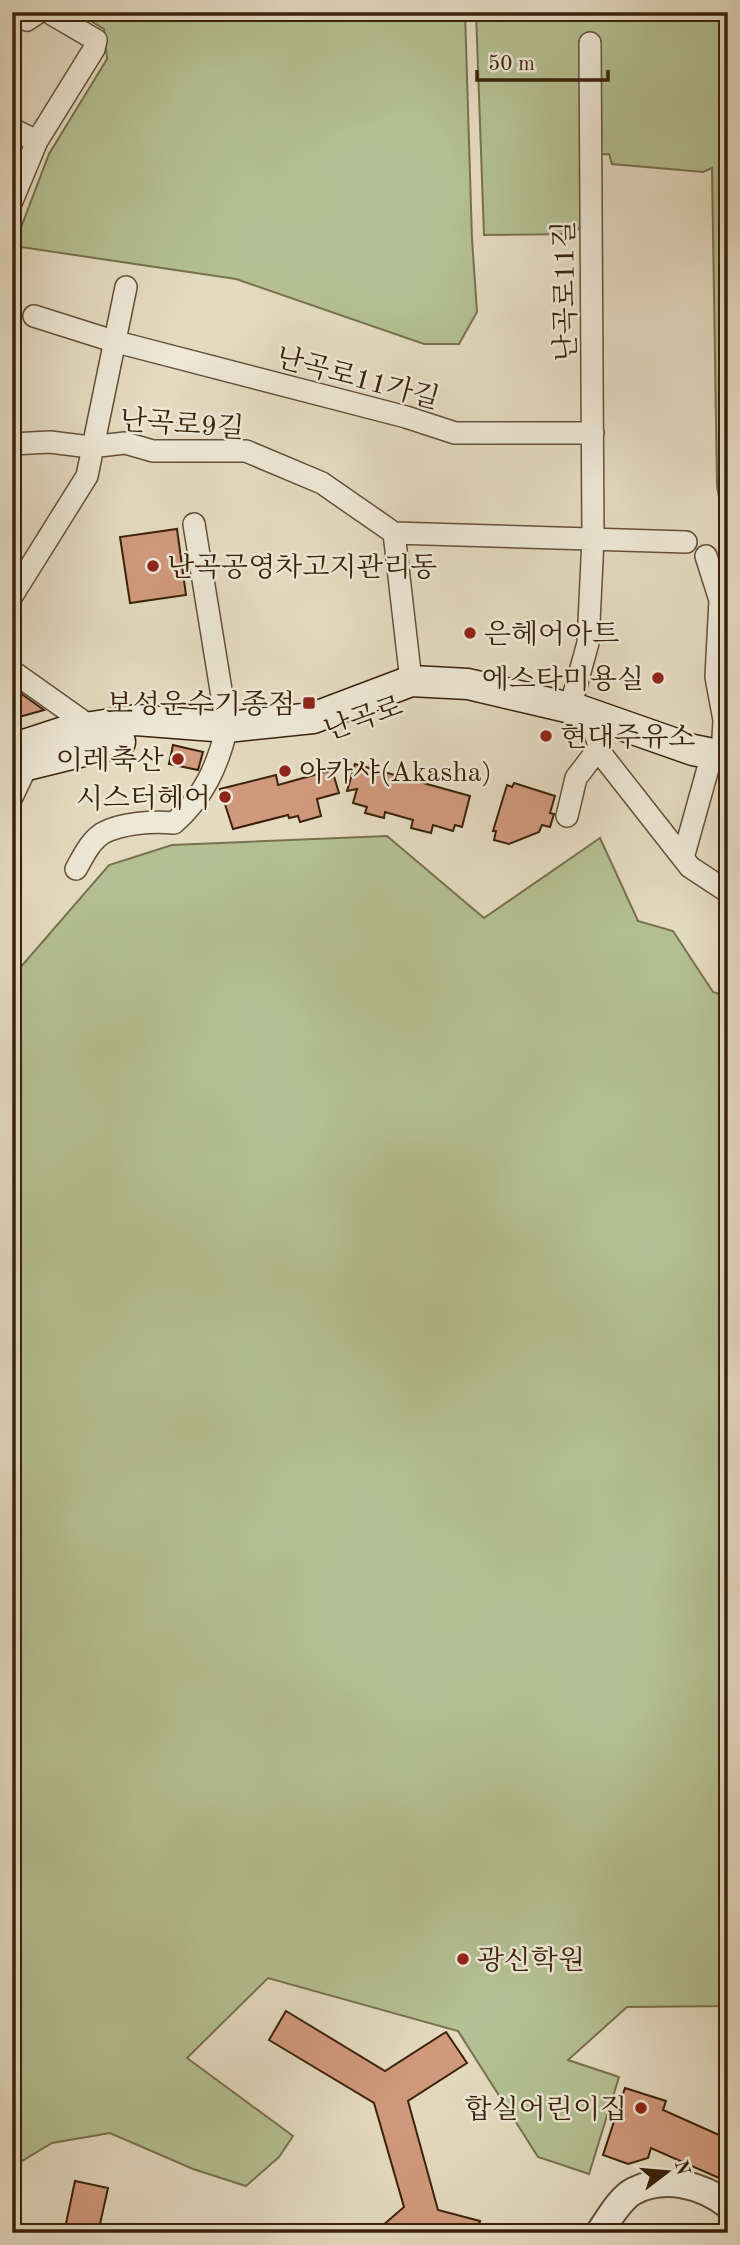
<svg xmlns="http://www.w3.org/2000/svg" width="740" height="2245" font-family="'Old Standard TT','Noto Serif KR',serif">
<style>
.green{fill:#b4c093;stroke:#77714e;stroke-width:2}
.building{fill:#d19a7e;stroke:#3a220a;stroke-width:2}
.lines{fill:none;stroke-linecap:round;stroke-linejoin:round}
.minor-casing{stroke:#655038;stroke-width:24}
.tertiary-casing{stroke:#655038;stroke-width:30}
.secondary-casing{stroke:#3a220a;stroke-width:33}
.minor{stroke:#eee8d7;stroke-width:21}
.tertiary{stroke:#eee8d7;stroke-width:26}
.secondary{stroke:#eee8d7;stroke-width:30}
.poi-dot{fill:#8f2418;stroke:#eee8d7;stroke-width:2.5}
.labels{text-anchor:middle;stroke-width:5;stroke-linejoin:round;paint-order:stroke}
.street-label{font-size:28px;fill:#3a220a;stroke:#eee8d7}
.poi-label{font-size:28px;fill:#3a220a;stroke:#eee8d7;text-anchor:start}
</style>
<rect width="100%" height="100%" fill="#e5dbc1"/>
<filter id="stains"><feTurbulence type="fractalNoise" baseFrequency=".00286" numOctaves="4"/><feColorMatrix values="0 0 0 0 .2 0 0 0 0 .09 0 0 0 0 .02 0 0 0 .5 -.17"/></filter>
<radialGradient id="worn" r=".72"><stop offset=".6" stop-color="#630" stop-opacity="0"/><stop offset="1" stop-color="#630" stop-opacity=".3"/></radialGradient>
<path class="green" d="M76,12h389l7,227 5,73 -18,32h-35l-188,-65 -222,-33 35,-92 58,-95 -3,-30z
M476,12h150l102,7v529l-11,-62 -5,-318 -9,4 -91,-8 -3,-10 -26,1 -1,70 -9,9 -89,1z
M387,836l97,82 116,-80 38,83 35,10 40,61 15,5v1009l-101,1 -59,53 51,17 -30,97 -51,-17 -80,-126 -190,-53 -81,80 106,78 -14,21 -33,29 -53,-17 -83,-36 -58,10 -40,24v-1190l97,-112 63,-20z"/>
<path class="building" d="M177,529l9,66 -56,8 -10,-66z
M12,687l32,23 -32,9z
M173,745l30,7 -5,18 -29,-6z
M355,764l115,32 -8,31 -7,-2 -2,6 -20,-6 -2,8 -20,-5 2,-8 -28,-8 -1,6 -19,-5 2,-6 -14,-4 4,-14 -10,2z
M332,770l7,23 -22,6 4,17 -21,6 -2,-6 -9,2 -1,-3 -55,14 -13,-40 56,-14 2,10z
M514,783l41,13 -5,17 4,1 -4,13 -8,-2 -3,7 -30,12 -15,-4 2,-9h-3l14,-46 5,2z
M286,2011l99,60 61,-39 21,31 -59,38 30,109 42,11 -3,12h-103l30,-26 -30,-104 -105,-63z
M625,2088l41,13 -3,9 65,29v43l-77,-34 -3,10 -20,6 -25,-9z
M75,2181l33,7 -10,45h-34z"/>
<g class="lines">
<defs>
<path id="minor" d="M15,12l12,8 12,-8
M12,129l25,12
M12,201l25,-60 57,-92 2,-9 -48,-28
M34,316l79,25 293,76 49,16h138
M12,444l38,-2 40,5 35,-4 28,8h93l76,32 72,50 17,148
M394,533l292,9
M706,556l14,44 -4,77 8,43 -2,36
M12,596l75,-120 39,-189
M12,671l79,56
M570,708l18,-65 5,-104 -3,-496
M589,714l13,41 88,112 38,25
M12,797l11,-23 -1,-22
M567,816l9,-38 23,-30
M683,858l29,-104
M76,869c7,-12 14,-28 27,-36 19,-10 49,-12 71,-10 30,-26 44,-58 53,-96l-33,-203"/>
<path id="tertiary" d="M599,2233c9,-13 21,-35 35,-42 31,-16 68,-6 94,14"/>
<path id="secondary" d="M12,749l55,-18 69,-11 91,7 86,-9 98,-37 57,3 111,26 114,40 35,7
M23,766l97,-24"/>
</defs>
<use href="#minor" class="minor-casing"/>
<use href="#tertiary" class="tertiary-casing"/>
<use href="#secondary" class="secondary-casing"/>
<use href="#minor" class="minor"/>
<use href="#tertiary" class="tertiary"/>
<use href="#secondary" class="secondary"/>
</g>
<g class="poi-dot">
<circle cx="153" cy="566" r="7"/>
<circle cx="470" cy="633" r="7"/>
<circle cx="658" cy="678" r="7"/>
<rect x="302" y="696" width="14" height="14" rx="3.5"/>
<circle cx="546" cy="736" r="7"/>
<circle cx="178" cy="759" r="7"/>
<circle cx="285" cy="771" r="7"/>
<circle cx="225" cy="797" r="7"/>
<circle cx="463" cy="1959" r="7"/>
<circle cx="641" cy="2108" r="7"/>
</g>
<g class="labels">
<g class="street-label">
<text transform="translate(564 291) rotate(-91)" y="10">난곡로11길</text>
<text transform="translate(358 377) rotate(15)" y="10">난곡로11가길</text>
<text transform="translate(182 423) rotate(4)" y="10">난곡로9길</text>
<text transform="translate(363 717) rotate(-19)" y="10">난곡로</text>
</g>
<g class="poi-label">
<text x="167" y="576">난곡공영차고지관리동</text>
<text x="484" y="643">은헤어아트</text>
<text x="644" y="688" text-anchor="end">에스타미용실</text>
<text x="295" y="713" text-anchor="end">보성운수기종점</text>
<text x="560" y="746">현대주유소</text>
<text x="164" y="769" text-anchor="end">이레축산</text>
<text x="299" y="781">아카샤(Akasha)</text>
<text x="211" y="807" text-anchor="end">시스터헤어</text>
<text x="477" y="1969">광신학원</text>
<text x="627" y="2118" text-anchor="end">합실어린이집</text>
</g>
</g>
<rect width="740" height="2245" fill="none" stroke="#e5dbc1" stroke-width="42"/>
<rect x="14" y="14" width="712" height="2217" fill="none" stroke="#3a220a" stroke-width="3.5"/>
<rect x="21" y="21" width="698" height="2203" fill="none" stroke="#3a220a" stroke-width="2"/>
<g transform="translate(667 2172) rotate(74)" stroke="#eee8d7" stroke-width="5" paint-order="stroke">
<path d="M0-5L12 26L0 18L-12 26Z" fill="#3a220a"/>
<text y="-10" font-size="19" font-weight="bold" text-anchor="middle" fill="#3a220a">N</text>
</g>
<path d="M477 70v10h131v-10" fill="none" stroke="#3a220a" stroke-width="3.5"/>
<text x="488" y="70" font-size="21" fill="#3a220a" stroke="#eee8d7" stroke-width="5" paint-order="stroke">50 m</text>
<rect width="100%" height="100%" filter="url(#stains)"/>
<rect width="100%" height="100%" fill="url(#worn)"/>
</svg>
